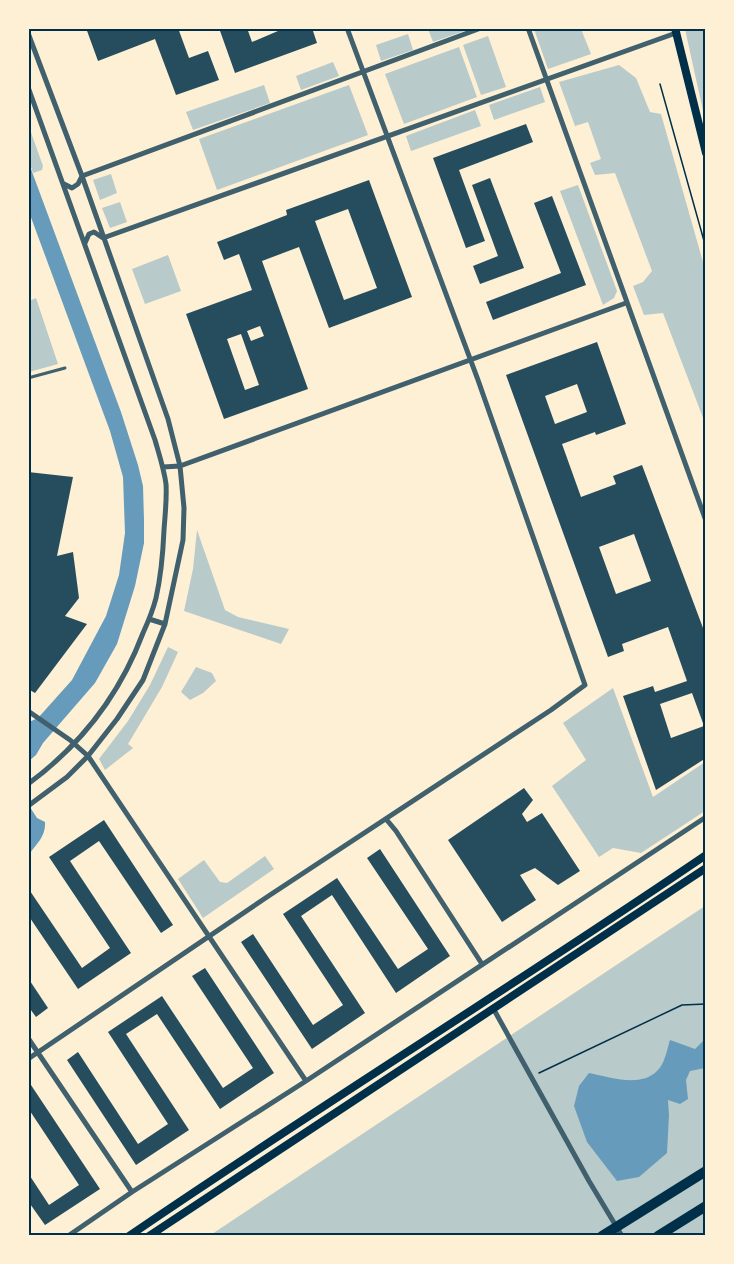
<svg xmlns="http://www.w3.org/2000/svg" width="734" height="1264" font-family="Karla,sans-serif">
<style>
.green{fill:#b9caca}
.water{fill:#669bbc}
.building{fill:#264d5e;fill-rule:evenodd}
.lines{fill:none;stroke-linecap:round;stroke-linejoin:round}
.path{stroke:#003049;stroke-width:1.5}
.service{stroke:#3f606c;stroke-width:3}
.minor{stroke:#3f606c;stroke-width:5}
.secondary{stroke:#003049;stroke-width:8}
.primary{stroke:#003049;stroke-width:8}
.motorway{stroke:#003049;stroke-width:10}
.neatline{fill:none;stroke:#003049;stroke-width:2}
</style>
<rect width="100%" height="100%" fill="#fdf0d5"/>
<path class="green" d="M705,28l1,1 -1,91 -20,-91z
M428,29v-1l42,1 -37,13z
M534,29h47l10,25 -43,15z
M408,34l5,16 -32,11 -5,-16z
M488,36l18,51 -25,8 -18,-50z
M459,47l18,50 -73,27 -19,-50z
M333,62l6,14 -38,14 -5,-14z
M619,65l17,13 14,34 11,2 44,155v154l-42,-110 -19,2 -11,-29 10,-4 9,-11 -37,-98 -20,2 -5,-12 11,-4 -13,-37 -13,4 -16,-44z
M264,85l6,18 -77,27 -7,-18z
M349,85l19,50 -151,55 -18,-51z
M540,87l5,15 -51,18 -5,-15z
M475,110l6,16 -70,25 -5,-15z
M28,124l15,42 -1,4 -9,3 -4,-12z
M111,174l6,19 -17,7 -7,-20z
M578,185l39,106 -3,7 -11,7 -43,-114z
M120,202l7,20 -17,6 -8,-20z
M168,255l13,36 -36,13 -13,-35z
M36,298l22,66 -29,8v-71z
M197,530l28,80 13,7 51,12 -8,15 -97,-33 9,-42z
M168,647l10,5 -16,35 -34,57 5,4 -28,22 -6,-11 29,-38 22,-36z
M196,667l16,6 4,8 -13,12 -13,7 -9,-8z
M613,688l40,109 52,-35v49l-64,42 -28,-5 -14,9 -47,-71 34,-26 -23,-37z
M265,856l9,13 -71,49 -25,-39 26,-19 16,22 7,1z
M705,906v329l-496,1z"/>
<path class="water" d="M28,161l93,251 17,53 5,21 1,34v23l-9,43 -18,58 -22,39 -52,60 -7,12 -7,6v-39l9,-4 34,-38 34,-64 13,-41 6,-42 -2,-56 -13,-46 -81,-219z
M28,804l9,14 8,4c1,14 -8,22 -16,32z
M705,1039v29l-15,3 -4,9 2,19 -8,5 -12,-4 1,15 -2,38 -28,24 -22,4 -30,-39 -13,-36 5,-20 10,-13c21,4 51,15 68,-2 8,-7 10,-22 13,-31l25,9z"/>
<path class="building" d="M86,28h92l11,30 19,-7 11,29 -43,15 -21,-56 -57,22z
M219,28h28l5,14 33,-14h27l5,15 -82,30z
M526,124l7,18 -74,28 26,71 -19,7 -33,-90z
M490,178l34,90 -44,16 -7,-18 25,-10 -26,-71z
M369,180l43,117 -83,31 -30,-81 -37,14 46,128 -84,30 -38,-105 66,-24 -13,-36 -15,6 -7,-18 70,-27 -1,-5zM348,209l29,79 -33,12 -29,-79zM260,326l4,10 -13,5 -4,-10zM241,334l18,51 -14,5 -18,-51z
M552,196l34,89 -93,35 -7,-18 75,-29 -27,-70z
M597,342l29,82 -30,11 -1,-3 -33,12 19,53 35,-13 -3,-8 29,-11 64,171v122l-50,32 -33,-94 30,-10 2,6 32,-11 -19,-54 -46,17 2,7 -16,6 -102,-282zM577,384l10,28 -32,12 -10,-28zM634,534l17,47 -35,13 -17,-47zM692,693l12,33 -33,12 -11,-34z
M28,472l45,5 -16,79 16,-4 6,46 -14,18 22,8 -52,69 -7,-4z
M524,788l9,12 -11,14 5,8 15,-9 38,58 -22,14 -23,-17 -15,7 16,25 -34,22 -54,-82z
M104,820l69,105 -12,8 -62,-92 -29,20 61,92 -53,36 -50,-74v-27l54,80 28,-20 -61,-91z
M380,849l70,107 -54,37 -64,-98 -31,21 64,97 -53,36 -71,-107 12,-8 60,91 30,-20 -60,-91 54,-36 61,91 30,-20 -61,-91z
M205,968l69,105 -54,36 -63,-95 -31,20 63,96 -53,35 -69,-105 11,-8 60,92 30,-20 -60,-92 54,-36 61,92 30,-20 -61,-92z
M28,978l20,30 -12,9 -8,-11z
M31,1085l69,104 -55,36 -17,-24v-28l21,32 30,-20 -51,-77v-21z"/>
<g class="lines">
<path class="path" d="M660,84l46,164
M539,1073l143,-68 24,-1"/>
<path class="service" d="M28,378l37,-10"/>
<path class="minor" d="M528,28l178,493
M28,33l54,143 86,243 12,47 4,42 -1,32 -18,84 -22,56 -26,39 -29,37 -21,21 -39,29
M28,87l127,353c4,14 9,29 11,44 1,15 -1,31 -2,46 -1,23 -3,46 -8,68 -3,12 -8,24 -13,35 -23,61 -62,112 -115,151
M64,184l8,4 6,-4 4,-8 399,-148
M85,243l4,-9 5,-2 9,6 573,-205
M163,467l17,-1 446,-163
M149,619l16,5
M28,711l42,29 18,16 218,325
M386,819l10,12 86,133
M493,1008l96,173 33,55
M28,1038l104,154
M28,1059l242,-164 281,-185 34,-25 -107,-305 -131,-352
M68,1236l64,-44 174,-111 400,-264"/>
<path class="secondary" d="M129,1236c190,-130 386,-251 577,-381
M149,1236l557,-368"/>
<path class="primary" d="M675,28l31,125"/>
<path class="motorway" d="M602,1236l104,-65
M658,1236l48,-30"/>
</g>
<rect width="734" height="1264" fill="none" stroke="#fdf0d5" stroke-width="60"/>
<rect x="30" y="30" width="674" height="1204" class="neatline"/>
</svg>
